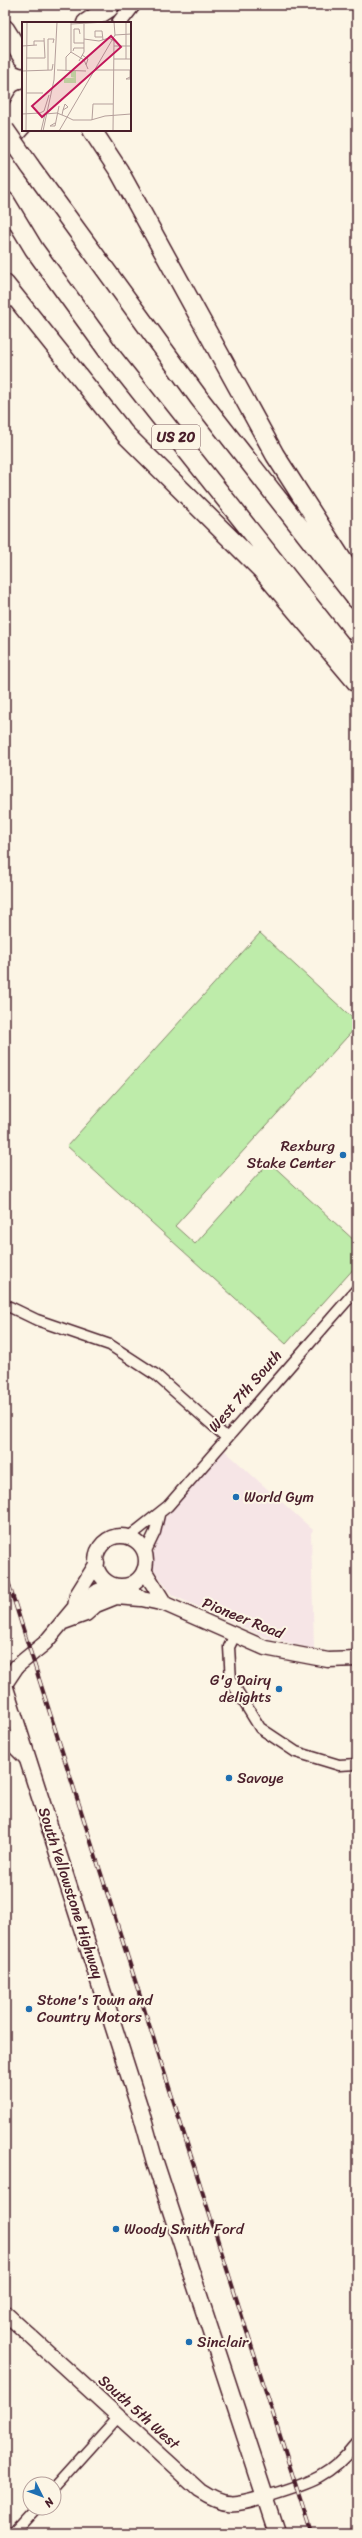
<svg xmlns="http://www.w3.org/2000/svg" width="362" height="2538" font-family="Sriracha,sans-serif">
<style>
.built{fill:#f6e5e6}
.green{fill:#beecaa;stroke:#84866a}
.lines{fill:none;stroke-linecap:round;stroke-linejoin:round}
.street-casing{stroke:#4a1f2b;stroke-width:13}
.secondary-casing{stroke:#4a1f2b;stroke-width:17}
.primary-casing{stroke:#4a1f2b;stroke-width:19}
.highway-casing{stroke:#4a1f2b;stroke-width:21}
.street{stroke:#fcf5e5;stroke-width:10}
.secondary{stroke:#fcf5e5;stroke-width:14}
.primary{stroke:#fcf5e5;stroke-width:16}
.highway{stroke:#fcf5e5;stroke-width:18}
.rail-casing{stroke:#4a1f2b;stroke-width:4}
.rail{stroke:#fcf5e5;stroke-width:2.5;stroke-dasharray:8;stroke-linecap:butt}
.highway-bridge-casing{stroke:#4a1f2b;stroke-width:21;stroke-linecap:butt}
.highway-bridge{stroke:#fcf5e5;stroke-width:18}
.poi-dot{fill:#1f6fb2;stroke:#fcf5e5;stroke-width:1.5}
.labels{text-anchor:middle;stroke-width:4;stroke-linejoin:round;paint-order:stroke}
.shield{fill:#fcf5e5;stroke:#7f5f63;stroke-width:1}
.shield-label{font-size:14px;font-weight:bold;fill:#4a1f2b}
.poi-label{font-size:15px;fill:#4a1f2b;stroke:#fcf5e5;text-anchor:start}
.street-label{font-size:15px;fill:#4a1f2b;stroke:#fcf5e5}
.inset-road{fill:none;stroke:#b59f9b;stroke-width:1}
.view{fill:#c2185b;fill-opacity:0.15;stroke:#c2185b;stroke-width:2}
.inset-edge{fill:none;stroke:#4a1f2b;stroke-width:2}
</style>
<rect width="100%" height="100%" fill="#fcf5e5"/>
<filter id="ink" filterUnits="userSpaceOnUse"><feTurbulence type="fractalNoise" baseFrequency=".025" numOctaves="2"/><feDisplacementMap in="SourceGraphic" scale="8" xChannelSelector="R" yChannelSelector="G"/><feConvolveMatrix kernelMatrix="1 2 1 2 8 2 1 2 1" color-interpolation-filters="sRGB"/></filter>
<g filter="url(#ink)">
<path class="built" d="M224,1450l89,80 -2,3 3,116 -49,-12 -93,-42 -22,-31 12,-42z"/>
<path class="green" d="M260,933l97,89v4l-182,200 20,18 74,-82 88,81v22l-71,79 -219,-198z"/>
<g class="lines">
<defs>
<path id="street" d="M10,1307l27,13 73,25 46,30 71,63
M129,1537l39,-31 189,-217
M145,1553l10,-21 4,-17
M235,1635l-6,12 2,34 29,47 36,24 43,13 18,-1
M54,2488l65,-72
M263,2497c42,-13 66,-18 94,-54
M13,2533l23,-25"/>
<path id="secondary" d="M119,23l14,-18
M96 1561a25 25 0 1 1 50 0a25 25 0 1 1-50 0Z
M144,1570l21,34
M123,1586l19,13 23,5 100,44 63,12 29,-1
M75,1607l2,-12 20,-32
M64,1622l22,-8 10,-9 20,-8 25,2
M5,1684l12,-18 28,-23 30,-36 23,-16 15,-6
M5,1737l24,24
M5,2313l195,178c26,17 35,14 63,6"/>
<path id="primary" d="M5,146l18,-20
M5,1688l135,421 15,53 122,371"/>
<path id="highway" d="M86,23l23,-15
M5,29l18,29
M13,116l10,-17
M92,130l27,41 156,284 81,126
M30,166l169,232 158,202
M5,201l29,48 76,105 247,311
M5,284l120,150 136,135 96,114"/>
</defs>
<use href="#street" class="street-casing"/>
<use href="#secondary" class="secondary-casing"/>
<use href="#primary" class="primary-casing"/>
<use href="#highway" class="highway-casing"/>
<use href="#street" class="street"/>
<use href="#secondary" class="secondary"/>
<use href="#primary" class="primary"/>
<use href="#highway" class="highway"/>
<defs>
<path id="rail" d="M5,1572l306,961"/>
</defs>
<use href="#rail" class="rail-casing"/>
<use href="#rail" class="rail"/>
<defs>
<path id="highway-bridge" d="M5,130l25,36"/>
</defs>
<use href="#highway-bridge" class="highway-bridge-casing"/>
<use href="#highway-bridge" class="highway-bridge"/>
</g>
</g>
<g class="poi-dot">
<circle cx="343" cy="1155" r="4"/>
<circle cx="236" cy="1497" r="4"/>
<circle cx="279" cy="1689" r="4"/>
<circle cx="229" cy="1778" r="4"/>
<circle cx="29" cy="2009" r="4"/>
<circle cx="116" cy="2229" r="4"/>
<circle cx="189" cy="2342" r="4"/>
</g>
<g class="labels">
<rect class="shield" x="152" y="425" width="48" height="24" rx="3"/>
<g class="shield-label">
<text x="176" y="442">US 20</text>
</g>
<g class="poi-label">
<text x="335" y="1151" text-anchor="end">Rexburg<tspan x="335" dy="17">Stake Center</tspan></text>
<text x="244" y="1502">World Gym</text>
<text x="271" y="1685" text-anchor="end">G'g Dairy<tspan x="271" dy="17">delights</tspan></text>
<text x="237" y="1783">Savoye</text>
<text x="37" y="2005">Stone's Town and<tspan x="37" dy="17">Country Motors</tspan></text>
<text x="124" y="2234">Woody Smith Ford</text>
<text x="197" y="2347">Sinclair</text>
</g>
<g class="street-label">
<text transform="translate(245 1391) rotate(-49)" y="5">West 7th South</text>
<text transform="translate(243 1618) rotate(22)" y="5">Pioneer Road</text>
<text transform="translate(71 1893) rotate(72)" y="5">South Yellowstone Highway</text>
<text transform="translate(139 2412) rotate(42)" y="5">South 5th West</text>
</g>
</g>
<g transform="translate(22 22)">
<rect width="109" height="109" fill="#fcf5e5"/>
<path d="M49,49h5v12h-12v-5h11l-4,-1z" fill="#beecaa"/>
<path class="inset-road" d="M49,0v30l13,8 4,9M92,0l1,13M49,2l35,-2M58,12l-1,-5h-5v14h10M80,15h-7v-6h7l1,9M62,17l15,2 10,-3 5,3 -1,90M12,23v-4h10M0,24l15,-1M92,24h17M51,29l1,-3h10M60,33l6,4 -2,6M4,36h19l-1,-20M92,37h17M104,37v-37M57,39l5,-9v-28M26,48v-31h6l-1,4M35,48l29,1M72,48h37M108,48v9h-4l4,-2M0,49l30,-1 1,-6M44,49v-14l5,-5M4,71h17M18,91l4,-2 5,-16M0,92l18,-1M23,92l12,-1 10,4M40,93l1,-5 2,-6 3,3 -5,3M45,95l6,3h18l14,-4 26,-2M70,98l1,-16h20M33,101l-5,3h5l4,-20M4,109l1,-109M19,109l4,-17M21,109l11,-51 3,-58M37,109l56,-96 16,-1"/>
<path class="view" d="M89,14l10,11 -79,70 -10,-11z"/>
<rect width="109" height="109" class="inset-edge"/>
</g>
<rect width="362" height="2538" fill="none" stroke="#fcf5e5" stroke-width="20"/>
<rect x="10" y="10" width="342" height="2518" fill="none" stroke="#4a1f2b" stroke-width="1.5" filter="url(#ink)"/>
<g transform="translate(42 2496) rotate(132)"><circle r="19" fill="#fcf5e5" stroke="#b59f9b"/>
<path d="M0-3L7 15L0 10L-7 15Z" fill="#1f6fb2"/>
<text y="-6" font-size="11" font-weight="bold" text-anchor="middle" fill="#4a1f2b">N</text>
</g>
</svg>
